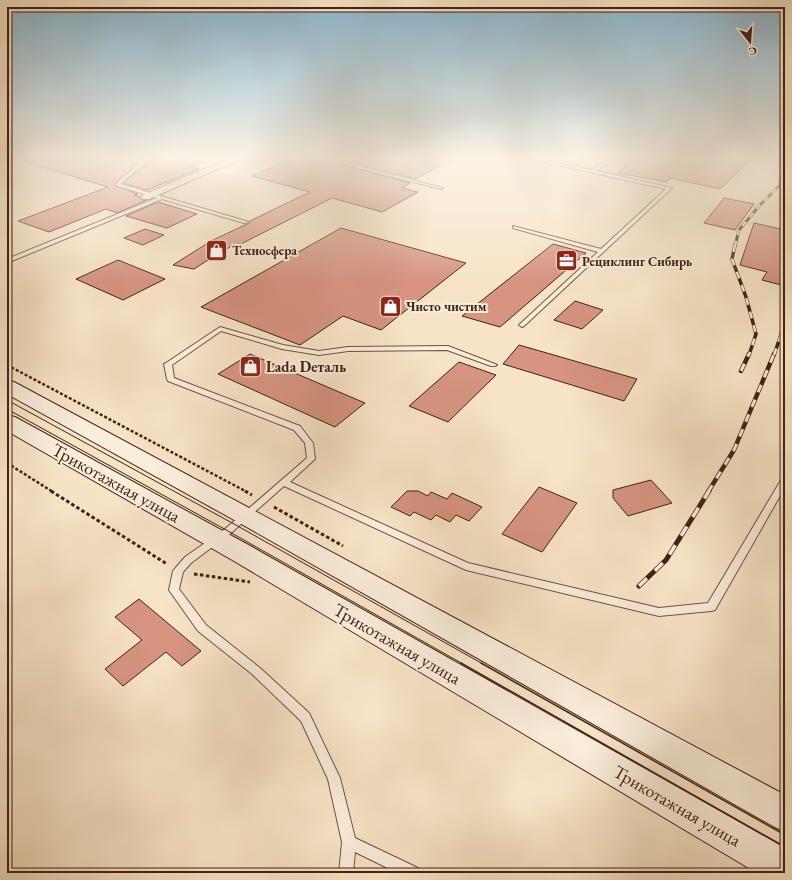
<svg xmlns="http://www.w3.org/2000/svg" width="792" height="880" font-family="'EB Garamond',serif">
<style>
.building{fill:#d69481;stroke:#412113}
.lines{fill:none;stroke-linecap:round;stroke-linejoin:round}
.service-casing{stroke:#6e5240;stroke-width:2}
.minor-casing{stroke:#6e5240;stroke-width:2}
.secondary-casing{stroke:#412113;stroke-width:2}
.path-far1{stroke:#412113;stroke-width:2.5;stroke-dasharray:3 2;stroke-linecap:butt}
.path{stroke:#412113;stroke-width:3;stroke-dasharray:3.5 2.5;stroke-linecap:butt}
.service{fill:#faedda;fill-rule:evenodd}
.minor{fill:#faedda;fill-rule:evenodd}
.secondary{fill:#faedda;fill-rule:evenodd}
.tram-far1{stroke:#412113;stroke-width:1}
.tram{stroke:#412113;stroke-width:1.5}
.rail-far3-casing{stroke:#412113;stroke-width:3}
.rail-far2-casing{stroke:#412113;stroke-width:3.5}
.rail-far1-casing{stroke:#412113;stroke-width:4.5}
.rail-casing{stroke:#412113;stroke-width:5}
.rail-far3{stroke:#faedda;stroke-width:2;stroke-dasharray:5.5;stroke-linecap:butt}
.rail-far2{stroke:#faedda;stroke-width:2.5;stroke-dasharray:7;stroke-linecap:butt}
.rail-far1{stroke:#faedda;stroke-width:3;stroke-dasharray:8;stroke-linecap:butt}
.rail{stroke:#faedda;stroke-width:3.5;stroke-dasharray:11;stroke-linecap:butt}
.labels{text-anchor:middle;stroke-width:4;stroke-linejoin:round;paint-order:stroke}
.far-poi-label{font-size:13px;font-weight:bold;fill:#412113;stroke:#faedda;text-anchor:start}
.poi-label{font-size:15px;font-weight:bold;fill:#412113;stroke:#faedda;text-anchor:start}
.near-street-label{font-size:18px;fill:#412113;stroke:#faedda}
</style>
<rect width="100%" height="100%" fill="#f7e4c6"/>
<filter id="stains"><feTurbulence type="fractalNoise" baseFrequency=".005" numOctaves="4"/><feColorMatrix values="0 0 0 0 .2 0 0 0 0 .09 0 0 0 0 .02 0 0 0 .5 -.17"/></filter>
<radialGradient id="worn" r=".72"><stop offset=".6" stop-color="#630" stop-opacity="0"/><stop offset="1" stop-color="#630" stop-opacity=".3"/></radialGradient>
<path class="building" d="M27,158h116l-29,27 24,9 -4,1 6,2 3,3h4l-30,13 -11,-4 -57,23 -31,-11 90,-34 -82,-25z
M155,158h54l1,1 -19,8 8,2 -52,21 -24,-7 23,-19z
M294,158h23l93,25 -8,5 16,4 -36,20 -50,-14 -95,48 -3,-1 -20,11 -20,13 -21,-4 38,-24 38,-18 1,-2 60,-29 -58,-16z
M335,158h75l30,7 -24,14z
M634,158h119l-33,31 -49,-11 -4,4 -49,-9z
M724,198l30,6 -19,26 -31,-7z
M158,202l39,12 -30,14 -41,-12z
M754,223l31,7v56l-23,-6 5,-8 -27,-7z
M341,228l125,35 -85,67 -38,-14 -43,29 -99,-38z
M145,229l19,6 -21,10 -19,-7z
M553,244l33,9 -86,74 -38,-11z
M118,260l47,19 -42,21 -47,-21z
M575,301l28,9 -21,19 -28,-9z
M519,345l118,34 -13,22 -121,-37z
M250,354l115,49 -30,24 -117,-53z
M459,362l37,13 -48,47 -39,-16z
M651,480l21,23 -44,13 -15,-18v-8z
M539,487l38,16 -35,49 -40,-18z
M407,491h11l10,5 3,-4 16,7 5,-6 30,14 -13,14 -13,-6 -6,7 -14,-7 -5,5 -17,-8 -4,4 -19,-9z
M139,599l62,52 -19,15 -16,-14 -43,34 -18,-17 37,-29 -27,-23z"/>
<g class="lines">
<defs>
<path id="service" d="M147,158h7l-9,5 -25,21 129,38 -5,1 -82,-24 -155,64v-4l150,-61 -42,-13 26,-24z
M318,158h9l116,30 -2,1z
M432,158h9l11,4 -2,1z
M525,158h10l57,12 16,-12h5l-16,13 75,17 -148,138 -2,1 -3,-2 1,-1 78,-72 -85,-24v-2l88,23 65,-60z
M220,327l63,18 36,6 29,-4 100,-1 47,18 2,1 -2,1h-4l-44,-16 -99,1 -29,4 -37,-6 -61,-18 -49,34 2,13 126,48 13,17 2,16 -25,23 178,81 191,45 49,-5 73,-123 4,-3v10l-70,123 -4,1 -52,5 -193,-46 -182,-84 -53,47 -40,30 -8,9 -4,17 27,36 54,43 49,45 31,65 15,60 63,30 2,5h-22l-43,-21 -2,21h-14l3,-31 -14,-63 -27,-58 -49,-47 -54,-43 -29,-41 4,-19 12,-14 40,-28 82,-71 -2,-15 -11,-13 -126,-49 -1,-2 -3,-15 2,-1z"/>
<path id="minor" d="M230,158h13l-94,41h-6l-2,-2 2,-2z"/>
<path id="secondary" d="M7,380l7,2 771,413v37l-12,-6 -537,-305 -229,-127z
M7,415l8,2 237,130 533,301v25h-28l-523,-312 -227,-130z"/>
</defs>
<use href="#service" class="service-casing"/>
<use href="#minor" class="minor-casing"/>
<use href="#secondary" class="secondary-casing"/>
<path class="path-far1" d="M7,365l240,127
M7,463l46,29"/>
<path class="path" d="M51,491l116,73
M245,491l7,4
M274,507l69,39
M194,574l56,8"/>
<use href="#service" class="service"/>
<use href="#minor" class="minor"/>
<use href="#secondary" class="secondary"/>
<path class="tram-far1" d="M7,400l227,124 249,140
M7,409l221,122 235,133"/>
<path class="tram" d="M461,663l324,184
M481,663l304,172"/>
<defs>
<path id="rail-far3" d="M735,246l4,-16 21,-25 19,-19 6,-25"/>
<path id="rail-far2" d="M735,245l-3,14 14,38 10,37 -7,21
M774,355l11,-32"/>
<path id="rail-far1" d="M741,371l8,-17
M708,492l26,-42 40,-96"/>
<path id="rail" d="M639,586l27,-26 43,-69"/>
</defs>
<use href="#rail-far3" class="rail-far3-casing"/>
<use href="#rail-far2" class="rail-far2-casing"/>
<use href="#rail-far1" class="rail-far1-casing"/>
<use href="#rail" class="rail-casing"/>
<use href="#rail-far3" class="rail-far3"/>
<use href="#rail-far2" class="rail-far2"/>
<use href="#rail-far1" class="rail-far1"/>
<use href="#rail" class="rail"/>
</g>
<linearGradient id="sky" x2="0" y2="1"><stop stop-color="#8ab8d1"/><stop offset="0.56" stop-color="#fbf3e5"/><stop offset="1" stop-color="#fbf3e5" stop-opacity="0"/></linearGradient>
<rect width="792" height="282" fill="url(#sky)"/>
<defs>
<symbol id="shop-square" viewBox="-11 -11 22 22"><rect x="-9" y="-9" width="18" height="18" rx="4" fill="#8f2418" stroke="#faedda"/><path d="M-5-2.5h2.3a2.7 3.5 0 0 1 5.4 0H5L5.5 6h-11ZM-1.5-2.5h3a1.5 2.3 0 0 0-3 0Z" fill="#fff"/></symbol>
<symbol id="office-square" viewBox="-11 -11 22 22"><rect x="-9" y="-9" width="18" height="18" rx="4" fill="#8f2418" stroke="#faedda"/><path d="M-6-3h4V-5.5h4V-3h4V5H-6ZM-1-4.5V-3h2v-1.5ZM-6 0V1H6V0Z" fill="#fff"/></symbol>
</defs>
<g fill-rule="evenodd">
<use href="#shop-square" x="204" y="238" width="25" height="25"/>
<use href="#office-square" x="554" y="248" width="25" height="25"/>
<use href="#shop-square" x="378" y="294" width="25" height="25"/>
<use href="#shop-square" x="238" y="354" width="25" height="25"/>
</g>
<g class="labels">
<g class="far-poi-label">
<text x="232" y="255">Техносфера</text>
<text x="582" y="266">Рециклинг Сибирь</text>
<text x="406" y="311">Чисто чистим</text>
</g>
<g class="poi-label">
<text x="266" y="372">Lada Dеталь</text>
</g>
<g class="near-street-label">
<text transform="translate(116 483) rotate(29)" y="6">Трикотажная улица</text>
<text transform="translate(397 644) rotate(30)" y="6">Трикотажная улица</text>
<text transform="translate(677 806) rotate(30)" y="6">Трикотажная улица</text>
</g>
</g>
<rect width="792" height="880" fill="none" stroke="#f7e4c6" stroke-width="24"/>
<rect x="8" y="8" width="776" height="864" fill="none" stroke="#412113" stroke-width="2"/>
<rect x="12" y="12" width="768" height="856" fill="none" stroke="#412113"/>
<g transform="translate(750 42) rotate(163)" stroke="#faedda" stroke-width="3" paint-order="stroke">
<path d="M0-3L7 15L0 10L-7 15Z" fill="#412113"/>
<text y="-6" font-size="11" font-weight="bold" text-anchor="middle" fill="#412113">С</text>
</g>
<rect width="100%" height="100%" filter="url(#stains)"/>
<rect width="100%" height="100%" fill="url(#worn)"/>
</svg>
